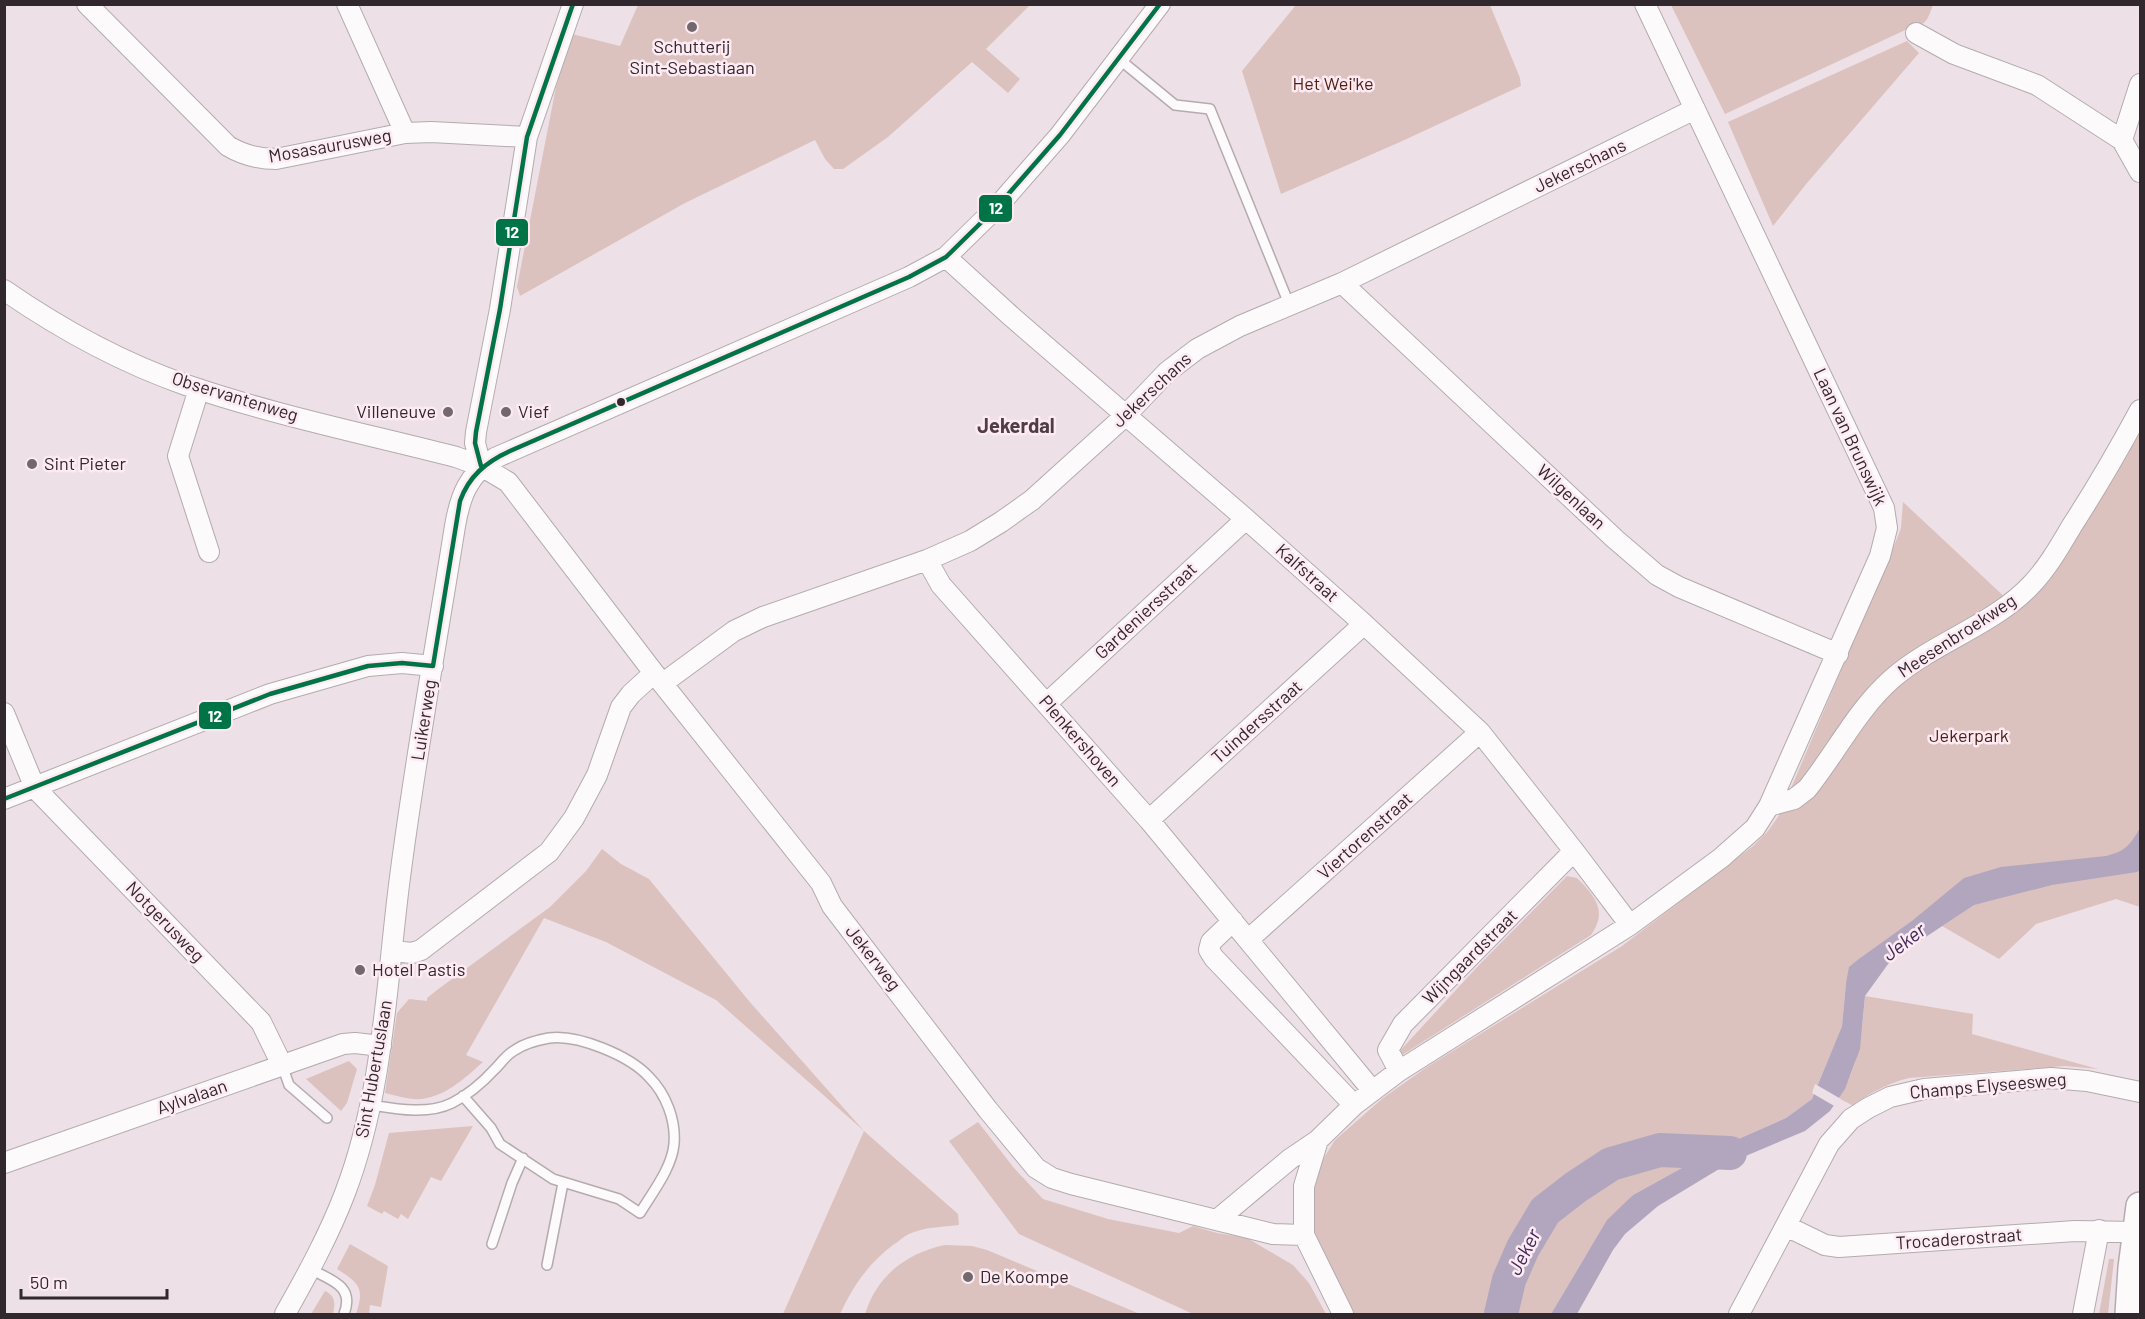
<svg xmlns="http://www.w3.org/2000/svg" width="2145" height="1319" font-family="Barlow,sans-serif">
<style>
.green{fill:#dbc2be}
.water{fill:#b2a6be}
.pier{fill:#ede0e6}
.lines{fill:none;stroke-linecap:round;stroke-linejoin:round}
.river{stroke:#b2a6be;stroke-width:34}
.lane-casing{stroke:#b4abaf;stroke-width:12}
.street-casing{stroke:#b4abaf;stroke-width:22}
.secondary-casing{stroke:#b4abaf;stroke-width:30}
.lane{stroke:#fcfafb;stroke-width:9}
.street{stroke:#fcfafb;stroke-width:20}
.secondary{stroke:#fcfafb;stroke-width:27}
.bus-1-casing{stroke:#fdeaf2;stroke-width:9}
.bus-1{stroke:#007446;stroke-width:4.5}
.poi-dot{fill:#72686d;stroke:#fdeaf2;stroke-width:2}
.bus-dot{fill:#30282c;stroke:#fdeaf2;stroke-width:2}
.labels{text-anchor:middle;stroke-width:5;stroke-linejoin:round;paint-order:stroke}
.poi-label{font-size:18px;fill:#30282c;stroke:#fdeaf2;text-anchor:start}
.park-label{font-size:18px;fill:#501e10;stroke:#fdeaf2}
.street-label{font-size:18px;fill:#30282c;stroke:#fdeaf2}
.neighbourhood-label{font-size:20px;font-weight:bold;fill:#503e46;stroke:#fdeaf2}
.water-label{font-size:20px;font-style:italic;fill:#3f2c59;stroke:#fdeaf2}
.line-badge{stroke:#fdeaf2;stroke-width:2}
.badge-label{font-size:16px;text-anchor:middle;font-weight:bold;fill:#fff}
</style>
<rect width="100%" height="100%" fill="#ede0e6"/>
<path class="green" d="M638,5h392l-44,44 34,30 -12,14 -36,-31 -84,75 -45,32h-9l-9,-10 -10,-19 -130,63 -165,93 -3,-9 39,-200 16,-53 48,12z
M1296,5h194l30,73 1,8 -121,56 -119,52 -39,-123z
M1671,5h262c-4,9 -5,20 -17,20l-191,89z
M1907,41l12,12 -112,130 -34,43 -45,-104z
M2140,402v505l-24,-8 -80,25 -37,35 -57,-33 31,-21 -60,15 -53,38 -14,25 -4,43 -30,73 -26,19 -68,30 -85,47 -48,62 -34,57h-202l-38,-85 -1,-23 12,-45 13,-21 48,-42 44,-31 195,-121 131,-100 15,-15 12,-17 116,-273 5,-13 2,-26 106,99 19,-18z
M602,849l19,15 28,15 100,122 115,130 94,83 1,11c-17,2 -35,2 -50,9 -6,3 -11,8 -16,11 -25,19 -40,41 -53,69h-57l81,-183 -148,-131 -110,-58 -62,-24 -78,137 17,7c-19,17 -42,39 -70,37 -9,-1 -19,-4 -28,-6l12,-80 12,-14 18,2v-3l10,-8 113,-83 36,-36z
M1567,876l10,2c18,18 31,33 14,57l-192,122 -2,-3 82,-89z
M1865,996l108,18 -1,20 126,35 -33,-3 -156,12c-21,5 -38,15 -57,27l-14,-7c22,-32 24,-65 27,-102z
M349,1061l8,8 -10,34 -6,8 -35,-32z
M978,1122l36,46 29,31 65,20 71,14 14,-7 24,7 30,5 46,27 16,18 17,31h-133l-174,-80 -70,-93z
M473,1126l-32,55 -10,-4 -23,42 -7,-5 -3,5 -14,-8 -2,3 -15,-8 8,-21 14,-52z
M350,1244l38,22 -7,41 -11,-2 -1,9h-13c9,-26 3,-31 -19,-45z
M945,1245l27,1 15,4 153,64h-275c12,-38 41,-61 80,-69z
M2109,1259h5l-6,55h-9z
M325,1291c11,5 10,13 8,23h-22z"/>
<path class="water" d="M2140,828v42l-3,2 -85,13 -78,20 -83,55 -26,36 -5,53 -15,40 -15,22 -25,20 -76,32 -71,43 -33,28 -12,16 -36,64h-26l56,-94 26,-25 85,-47 68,-30 26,-19 30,-73 4,-43 3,-16 11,-9 53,-38 51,-42 37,-11 105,-11c20,-5 24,-11 34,-28z"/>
<path class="pier" d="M1815,1084l26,15 -5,8 -24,-14z"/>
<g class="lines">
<path class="river" d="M1501,1314l8,-34 14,-32 22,-37 31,-24 35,-23 49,-14 70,3"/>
<defs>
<path id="lane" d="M1119,59l56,46 35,4 79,195
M282,1065l7,20 38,33
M371,1105c25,4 57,10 81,-2 16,-8 31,-21 43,-34 6,-6 12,-15 20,-19 10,-7 23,-10 34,-12 29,-4 81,18 100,39 17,17 27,43 25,67 -2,24 -22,49 -34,69l-21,-14 -66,-20 -53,-35 -9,-16 -28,-32
M492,1244l20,-61 11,-25
M547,1265l16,-82
M310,1269c21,11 45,17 34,45"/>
<path id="street" d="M87,4l141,142c15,9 30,13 48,13l129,-26 26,-1 96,5
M347,4l58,129
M1916,33l38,21 83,31 85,55
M2140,84l-18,56 18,32
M946,257l66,60 234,202 118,105 116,108 94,119 56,74
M1342,283l273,256 42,36 22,12 159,67
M4,290c55,38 119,73 182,95 88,30 180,49 270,72l25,9 27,16 146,191 167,210 11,23 156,204 48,58 16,10 19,6 202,50 31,1
M199,389l-21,67 31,96
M481,466l-6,-23 1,-11 24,-123 27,-172 46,-133
M927,560l14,25 208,235 223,270
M663,683l71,-52 29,-14 164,-57 43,-19 31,-19 31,-22 94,-85 41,-43 30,-23 43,-23 102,-43 353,-174
M1047,703l199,-184
M4,713l31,75 226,234 21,43
M4,799l266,-105 98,-28 34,-3 31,3
M1769,806l25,-7 13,-10c29,-36 51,-81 86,-111 43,-37 101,-53 139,-94 17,-18 29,-40 41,-60 24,-37 46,-75 67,-114
M1149,820l215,-196
M1233,921l-22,21 -2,8 5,8 140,147
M1249,939l231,-207
M393,951l19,2 9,-3 128,-98 25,-34 23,-43 24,-68 10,-13 23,-21
M1399,1071l-11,-21 15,-26 171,-173
M1318,1140l-14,46v49l39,79
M4,1163l339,-119 12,-1 26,3
M1217,1220l73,-61 28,-19 36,-35 45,-34 231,-146 91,-67 34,-30 14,-22 111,-250 7,-28 -3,-20 -239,-504
M1786,1226l39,19 14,2 236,-16 61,1
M285,1314c22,-39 44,-79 60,-121 38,-100 41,-204 54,-308 15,-120 37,-239 56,-359 5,-29 13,-52 40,-68l414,-181 37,-20 51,-50 63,-72 100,-131
M1739,1314l90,-170 22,-25 17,-11 22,-11 34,-8 127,-11 36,3 53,11
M2083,1314l16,-84"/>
<path id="secondary" d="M2129,1314l3,-46 8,-62"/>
</defs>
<use href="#lane" class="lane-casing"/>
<use href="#street" class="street-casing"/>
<use href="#secondary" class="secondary-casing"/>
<use href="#lane" class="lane"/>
<use href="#street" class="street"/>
<use href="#secondary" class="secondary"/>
<defs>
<path id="bus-1" d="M481,466l-6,-23 1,-11 24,-123 27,-172 46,-133
M433,666l27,-165c9,-25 26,-39 50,-50l399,-174 37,-20 51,-50 63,-72 100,-131
M4,799l266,-105 98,-28 34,-3 31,3"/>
</defs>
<use href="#bus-1" class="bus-1-casing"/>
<use href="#bus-1" class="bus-1"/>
</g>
<g class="poi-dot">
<circle cx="692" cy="27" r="6"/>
<circle cx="448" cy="412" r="6"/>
<circle cx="506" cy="412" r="6"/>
<circle cx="32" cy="464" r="6"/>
<circle cx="360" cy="970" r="6"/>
<circle cx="968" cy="1277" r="6"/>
</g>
<circle class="bus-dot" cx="621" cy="402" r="5"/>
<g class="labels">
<g class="poi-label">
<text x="692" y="53" text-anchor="middle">Schutterij<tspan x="692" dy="21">Sint-Sebastiaan</tspan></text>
<text x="436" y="418" text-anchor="end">Villeneuve</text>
<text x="518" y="418">Vief</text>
<text x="44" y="470">Sint Pieter</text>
<text x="372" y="976">Hotel Pastis</text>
<text x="980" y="1283">De Koompe</text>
</g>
<g class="park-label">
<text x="1333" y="90">Het Wei'ke</text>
<text x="1969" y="742">Jekerpark</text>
</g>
<g class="street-label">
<text transform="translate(330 146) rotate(-10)" y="6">Mosasaurusweg</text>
<text transform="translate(1580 166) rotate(-26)" y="6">Jekerschans</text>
<text transform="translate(1152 390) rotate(-43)" y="6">Jekerschans</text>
<text transform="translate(235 397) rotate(17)" y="6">Observantenweg</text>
<text transform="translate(1850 437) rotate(65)" y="6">Laan van Brunswijk</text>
<text transform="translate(1571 497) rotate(43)" y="6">Wilgenlaan</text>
<text transform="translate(1307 573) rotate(42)" y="6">Kalfstraat</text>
<text transform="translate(1146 611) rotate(-43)" y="6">Gardeniersstraat</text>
<text transform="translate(1957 636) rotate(-33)" y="6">Meesenbroekweg</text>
<text transform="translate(424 720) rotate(-81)" y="6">Luikerweg</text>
<text transform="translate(1257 722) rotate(-42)" y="6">Tuindersstraat</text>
<text transform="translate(1080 741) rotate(49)" y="6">Plenkershoven</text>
<text transform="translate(1365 836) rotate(-42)" y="6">Viertorenstraat</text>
<text transform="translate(165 922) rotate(46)" y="6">Notgerusweg</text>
<text transform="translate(1470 957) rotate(-45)" y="6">Wijngaardstraat</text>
<text transform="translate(873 958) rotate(52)" y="6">Jekerweg</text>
<text transform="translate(374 1069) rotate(-80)" y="6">Sint Hubertuslaan</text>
<text transform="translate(1988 1086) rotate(-5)" y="6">Champs Elyseesweg</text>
<text transform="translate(192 1097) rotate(-19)" y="6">Aylvalaan</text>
<text transform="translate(1959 1239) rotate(-4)" y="6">Trocaderostraat</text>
</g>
<g class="neighbourhood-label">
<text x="1016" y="433">Jekerdal</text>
</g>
<g class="water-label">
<text transform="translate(1904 942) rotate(-37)" y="7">Jeker</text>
<text transform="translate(1524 1252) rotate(-63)" y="7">Jeker</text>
</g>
</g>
<g class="line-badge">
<rect x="978" y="194" width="35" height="29" rx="6" fill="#007446"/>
<rect x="495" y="218" width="34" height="29" rx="6" fill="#007446"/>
<rect x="198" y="701" width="34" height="29" rx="6" fill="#007446"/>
</g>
<g class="badge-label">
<text x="996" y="214">12</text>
<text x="512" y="238">12</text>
<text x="215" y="722">12</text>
</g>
<rect width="2145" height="1319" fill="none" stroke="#30282c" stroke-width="12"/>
<path d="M21 1289v9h146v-9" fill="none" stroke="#30282c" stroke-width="3"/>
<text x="30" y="1289" font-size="18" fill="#30282c" stroke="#fdeaf2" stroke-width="4.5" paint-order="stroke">50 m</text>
</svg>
